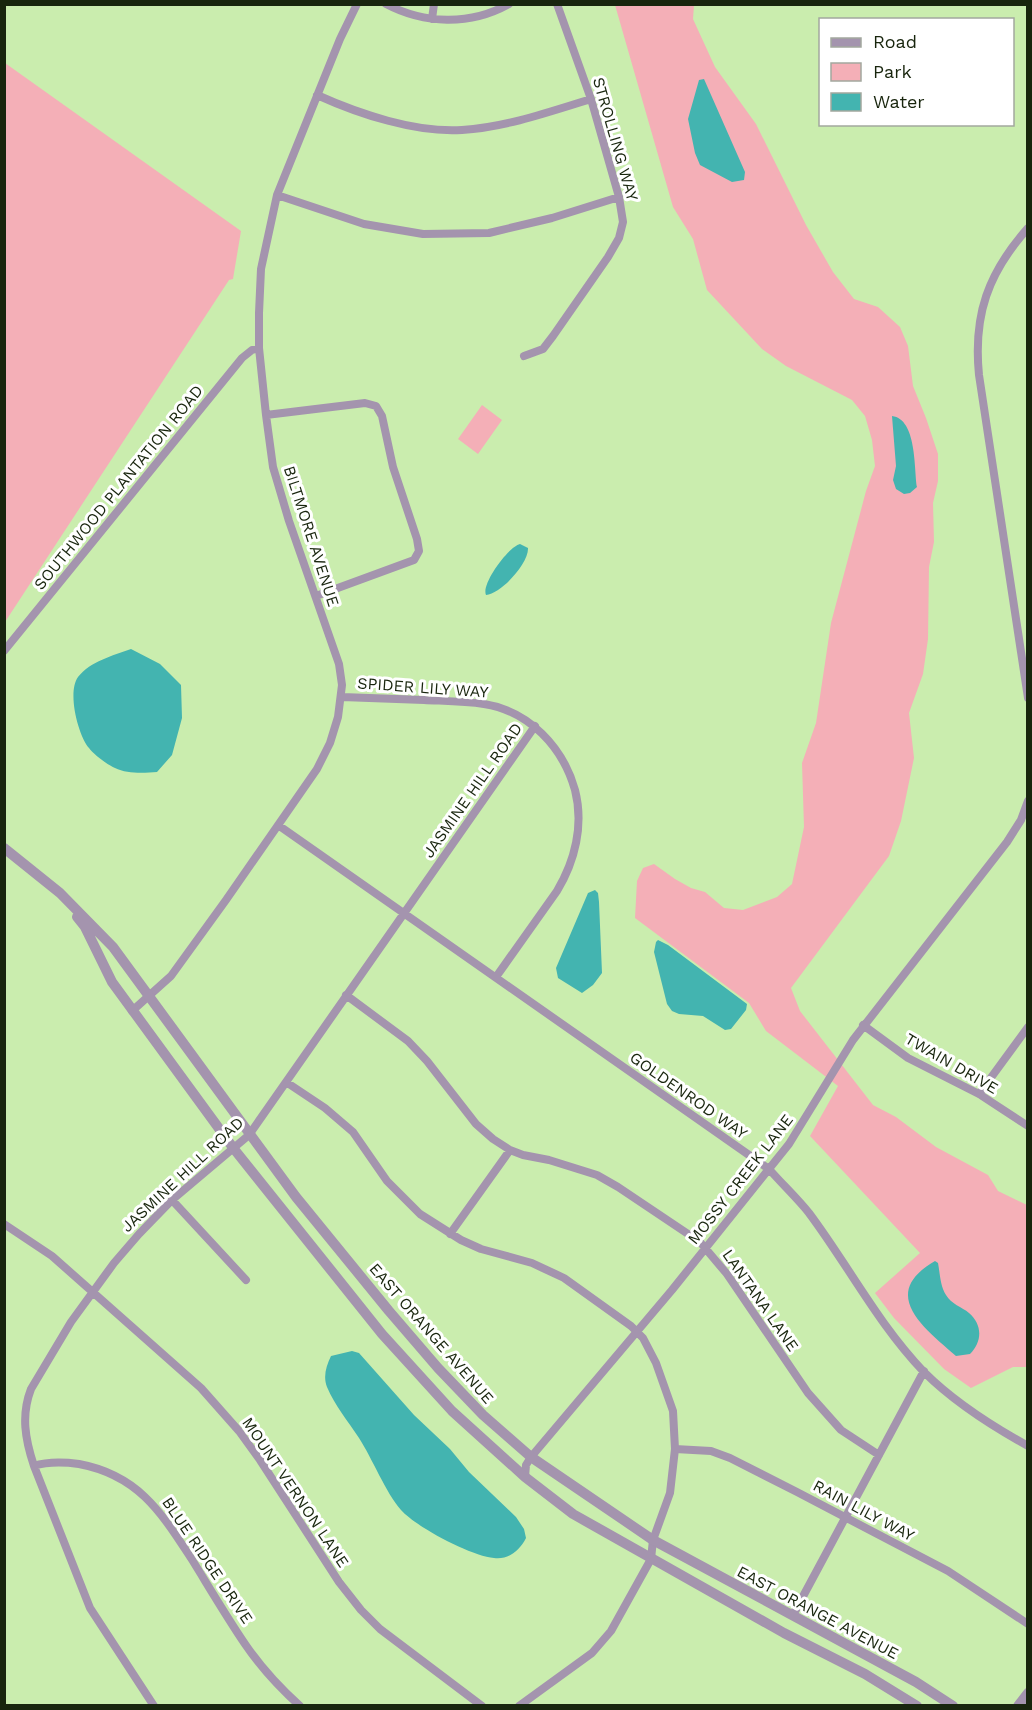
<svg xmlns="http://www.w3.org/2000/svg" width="1032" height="1710" font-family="'Work Sans',sans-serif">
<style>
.green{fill:#f4afb7}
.water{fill:#43b4b0}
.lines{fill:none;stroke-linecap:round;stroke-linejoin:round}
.minor{stroke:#a494ae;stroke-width:8}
.tertiary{stroke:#a494ae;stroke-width:10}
.labels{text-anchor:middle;stroke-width:6;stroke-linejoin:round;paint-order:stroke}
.street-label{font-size:16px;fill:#18250d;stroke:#fff}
</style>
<rect width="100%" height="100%" fill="#caedae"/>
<path class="green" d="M615,5h79l-1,14 22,48 41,57 50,101 27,47 21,27 24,8 22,20 8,19 5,40 13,32 12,36v27l-5,22 1,39 -5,25 -1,72 -5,35 -14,39 5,45 -13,63 -12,35 -98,132 9,23 73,94 23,12 40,30 52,28 10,16 29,14v162h-14l-42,21 -27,-19 -50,-51 -19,-25 45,-40 -110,-117 28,-50 -72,-55 -17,-28 -114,-85 2,-37 6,-13 11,-4 21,15 16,9 14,4 19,16 19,2 34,-13 15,-13 12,-57 -2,-64 14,-40 15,-100 35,-132 9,-25 -3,-26 -7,-24 -13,-16 -66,-34 -24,-17 -55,-59 -14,-51 -20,-32z
M5,63l236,168 -8,48 -4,1 -224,342z
M482,405l20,15 -24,34 -20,-15z"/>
<path class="water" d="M704,79l41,93 -1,8 -12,2 -32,-17 -5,-12 -7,-34 11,-39z
M892,416c25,3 22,53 25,71l-7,6 -6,1 -8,-5 -3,-9 3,-14z
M520,544l8,4c1,15 -26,45 -42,47 -5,-11 22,-48 34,-51z
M131,649l29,15 21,21 1,33 -10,37 -15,17c-13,1 -30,2 -42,-4 -7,-3 -21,-13 -26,-20 -11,-13 -22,-56 -11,-71 13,-16 34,-21 53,-28z
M595,890l3,3 1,9 3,71 -9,12 -11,8 -24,-15 -2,-10 32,-75z
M658,940l10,5 79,59 -1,6 -15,19 -6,1 -22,-14 -24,-2 -7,-3 -5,-7 -13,-52 2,-10z
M935,1261l3,2c2,10 2,23 8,32 5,9 16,12 23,18 14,12 13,29 1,41l-14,2c-32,-28 -78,-62 -21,-95z
M352,1351l7,2 55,62 36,34 19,23 47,45 8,12 2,9c-6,12 -17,22 -32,20 -23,-2 -78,-31 -93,-48 -15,-17 -29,-52 -42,-72 -11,-17 -24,-32 -32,-51 -4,-10 -1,-21 4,-31z"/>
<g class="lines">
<path class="minor" d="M386,4c38,20 84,22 123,0
M432,19l2,-15
M317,95c42,19 99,38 145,35 44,-3 87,-18 129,-31
M277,195l87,29 59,10 66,-1 63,-15 67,-21
M1028,228c-40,45 -55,87 -49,147l49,323
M524,356l19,-7 10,-13 55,-79 11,-19 4,-16 -4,-25 -28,-98 -34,-95
M266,415l99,-12 11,3 6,10 11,51 24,72 2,12 -5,9 -98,36
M4,651l238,-293 10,-8 7,-2
M342,697c27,1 55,2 82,3 20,1 40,1 60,4 45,7 79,43 91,86 9,35 0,71 -18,101l-61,86
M278,825l491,344c13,15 28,29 40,44 39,52 69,111 115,159 30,30 66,53 104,74
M346,995l62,46 19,20 49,63 17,15 17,11 13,5 26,5 48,15 21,12 82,55 27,32 81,119 33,37 38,25
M132,1011l39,-35 55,-76 91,-131 13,-26 8,-26 4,-32 -3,-21 -50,-143 -16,-54 -7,-52 -7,-67v-35l2,-44 16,-74 63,-156 17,-35
M863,1025l45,33 71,36 49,32
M286,1082l39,26 28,24 34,49 33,33 41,26 20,9 51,14 32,15 67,48 12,12 13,25 17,48 2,38 -5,44 -17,47 -2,19 -40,72 -19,22 -73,53
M979,1094l49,-67
M172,1200l74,80
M4,1224l48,32 149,132 38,43 21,29 79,122 22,28 19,19 102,77
M450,1234l60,-84
M675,1449l36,2 19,7 67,34 151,79 80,53
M34,1466c15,-5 30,-4 45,-2 59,11 82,48 112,94 18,29 35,58 54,86 15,22 35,44 55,62
M525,1477l1,-12 5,-8 141,-167 117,-146 64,-104 154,-198 14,-22 7,-19
M793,1615l131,-244
M154,1706l-64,-98 -56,-142c-9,-27 -13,-51 -3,-77l40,-67 43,-59 25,-29 33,-34 77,-65 286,-409"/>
<path class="tertiary" d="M4,848l56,45 53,54 183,250 93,114 49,57 45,47 48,42 122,83 263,142 37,24
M77,917l8,10 27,55 122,167 148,185 70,77 73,66 48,37 211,119 81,41 52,32
M1018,1706l10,-13"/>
</g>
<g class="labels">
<g class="street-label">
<text transform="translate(616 139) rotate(74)" y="6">STROLLING WAY</text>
<text transform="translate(118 487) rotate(-51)" y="6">SOUTHWOOD PLANTATION ROAD</text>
<text transform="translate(312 536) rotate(72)" y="6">BILTMORE AVENUE</text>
<text transform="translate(423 687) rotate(4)" y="6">SPIDER LILY WAY</text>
<text transform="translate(472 790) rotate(-55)" y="6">JASMINE HILL ROAD</text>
<text transform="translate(952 1063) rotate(30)" y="6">TWAIN DRIVE</text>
<text transform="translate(689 1095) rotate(35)" y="6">GOLDENROD WAY</text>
<text transform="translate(182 1174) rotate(-43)" y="6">JASMINE HILL ROAD</text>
<text transform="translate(740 1179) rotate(-52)" y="6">MOSSY CREEK LANE</text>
<text transform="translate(761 1300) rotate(55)" y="6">LANTANA LANE</text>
<text transform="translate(432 1333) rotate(49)" y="6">EAST ORANGE AVENUE</text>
<text transform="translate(296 1492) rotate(56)" y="6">MOUNT VERNON LANE</text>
<text transform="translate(864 1510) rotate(28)" y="6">RAIN LILY WAY</text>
<text transform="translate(208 1560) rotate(56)" y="6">BLUE RIDGE DRIVE</text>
<text transform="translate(818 1612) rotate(28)" y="6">EAST ORANGE AVENUE</text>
</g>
</g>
<rect width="1032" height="1710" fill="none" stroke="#18250d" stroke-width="12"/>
<rect x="819" y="18" width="195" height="108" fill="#ffffff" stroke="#a3a89e" stroke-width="1.5"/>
<rect x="831" y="38" width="30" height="9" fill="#a494ae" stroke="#a3a89e" stroke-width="1.5"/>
<text x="873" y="48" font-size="18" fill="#18250d">Road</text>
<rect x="831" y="63" width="30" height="18" fill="#f4afb7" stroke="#a3a89e" stroke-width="1.5"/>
<text x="873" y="78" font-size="18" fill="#18250d">Park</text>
<rect x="831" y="93" width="30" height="18" fill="#43b4b0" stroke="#a3a89e" stroke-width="1.5"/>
<text x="873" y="108" font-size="18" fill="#18250d">Water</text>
</svg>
